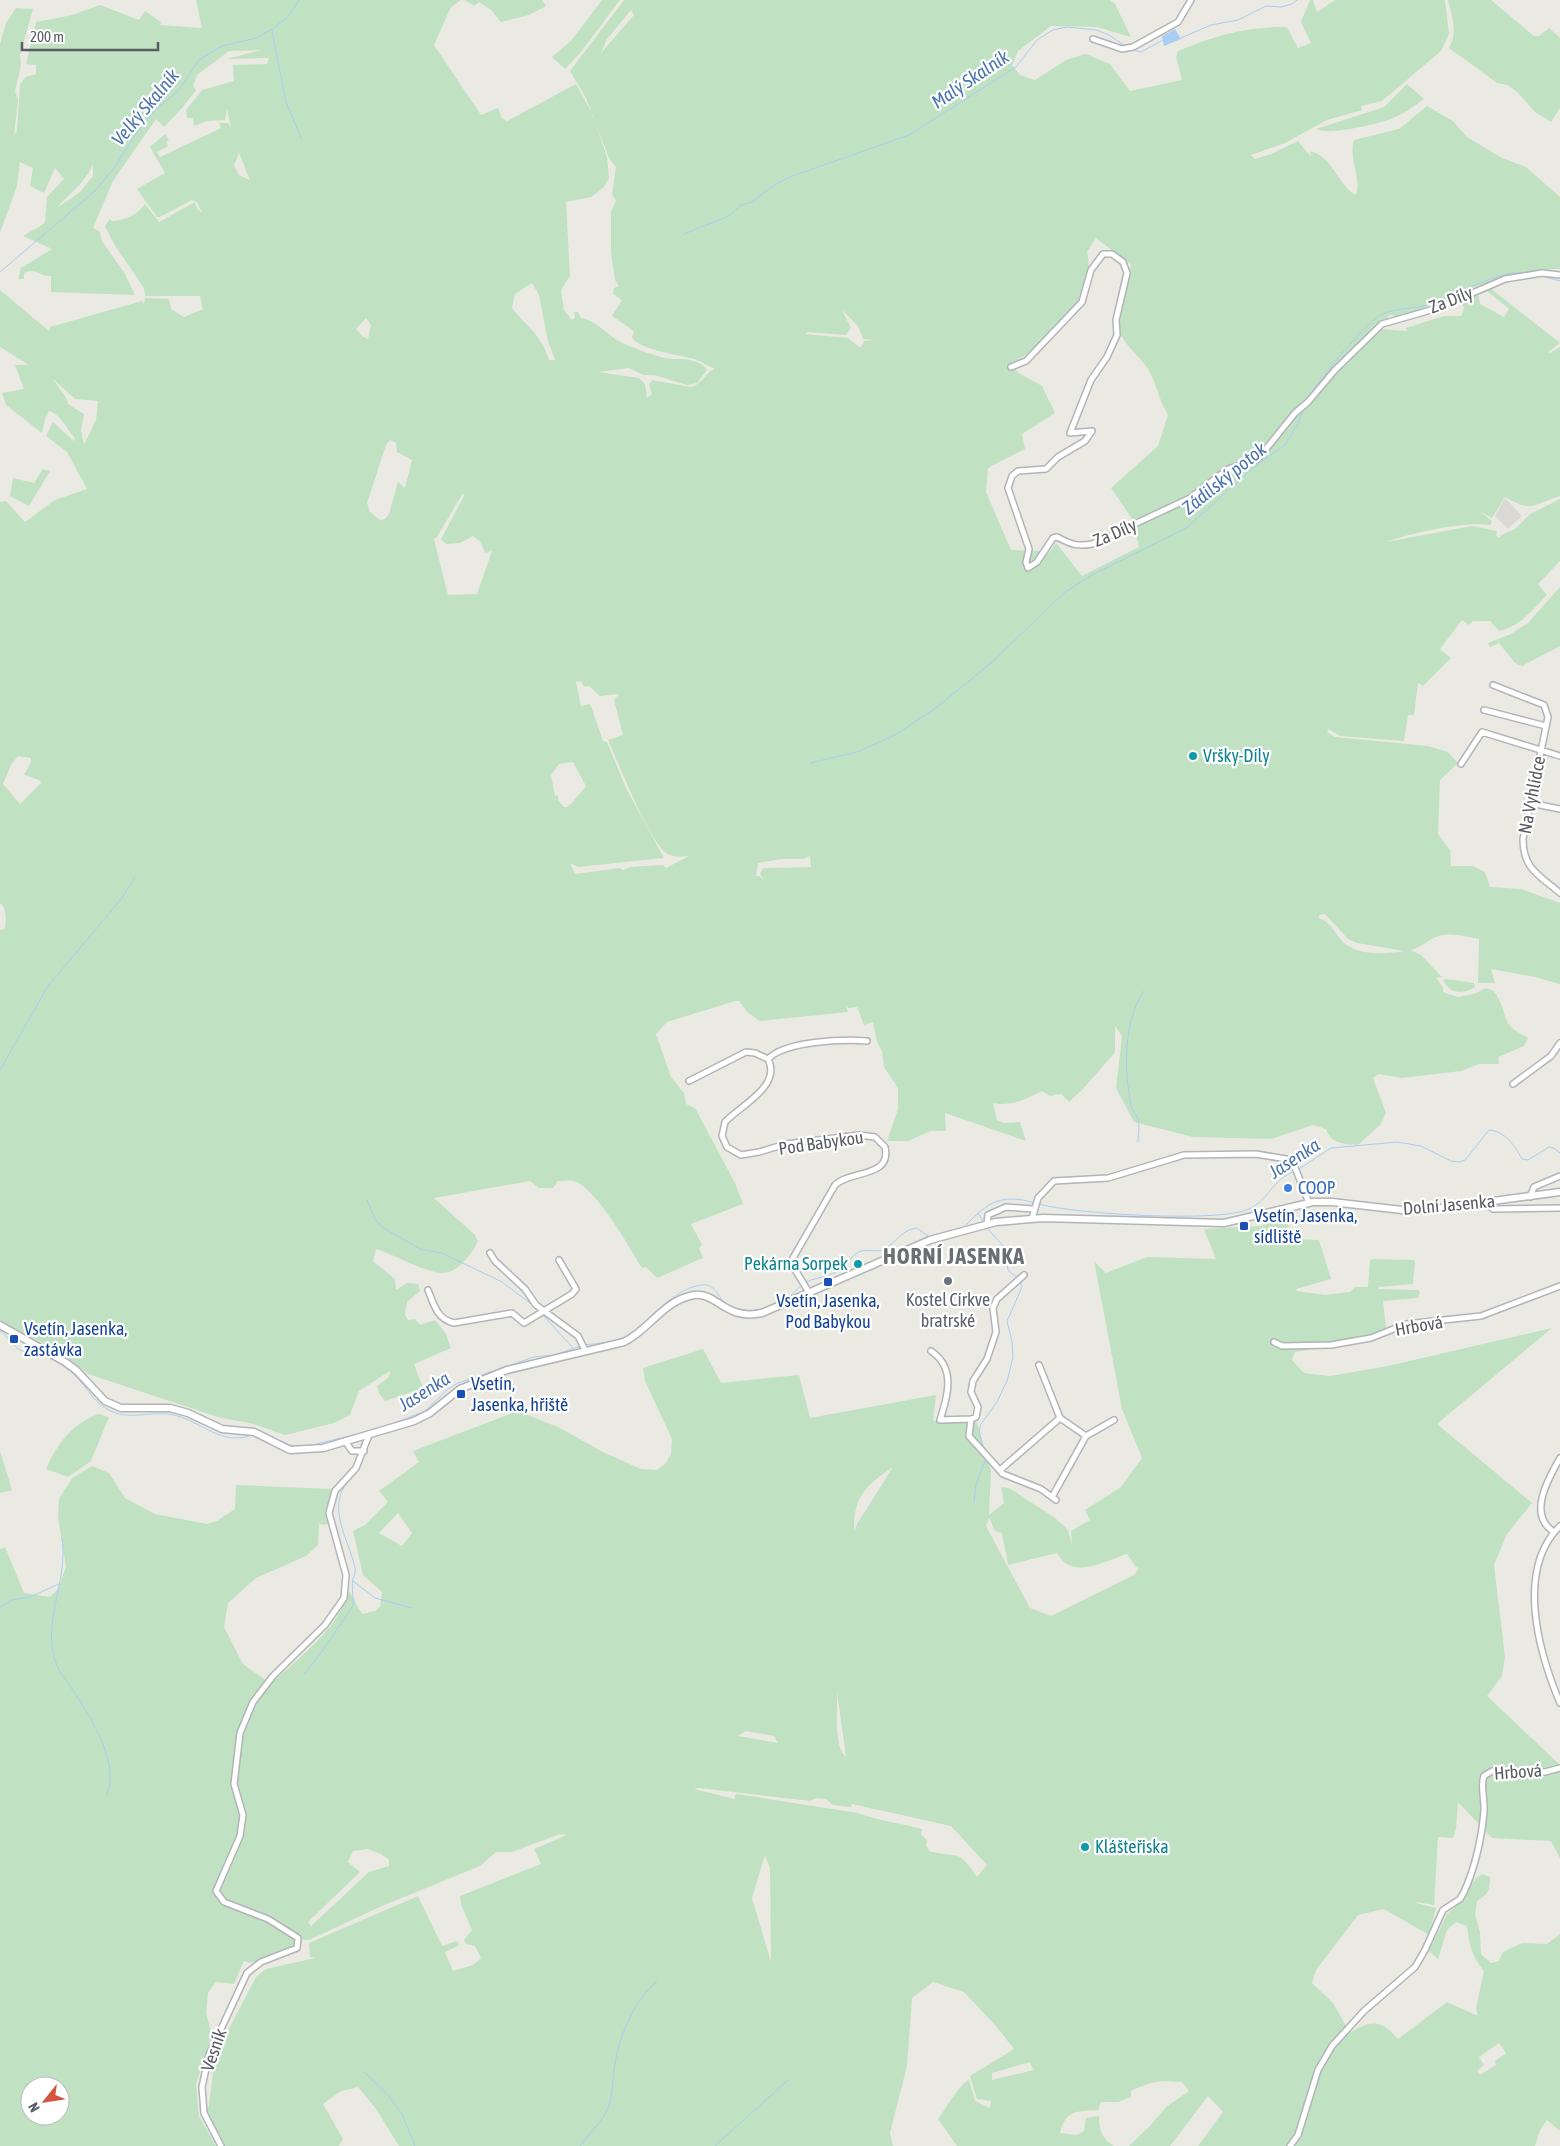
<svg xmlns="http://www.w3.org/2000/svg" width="1560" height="2146" font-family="'Asap Condensed',sans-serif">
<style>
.industrial{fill:#dad9d4}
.green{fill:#c1e1c3;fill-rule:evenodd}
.water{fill:#a8cef5}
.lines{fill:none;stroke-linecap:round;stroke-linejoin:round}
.stream{stroke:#a8cef5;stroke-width:1}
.minor-casing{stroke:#b2b4b8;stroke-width:8}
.tertiary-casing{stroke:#b2b4b8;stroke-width:9}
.minor{stroke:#fff;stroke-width:5}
.tertiary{stroke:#fff;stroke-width:6}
.culture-dot{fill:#0f9aa8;stroke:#fff;stroke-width:2}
.shop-dot{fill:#3f7fe0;stroke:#fff;stroke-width:2}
.transit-dot{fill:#1a4fb4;stroke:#fff;stroke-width:2}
.worship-dot{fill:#6b7280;stroke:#fff;stroke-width:2}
.labels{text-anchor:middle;stroke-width:4.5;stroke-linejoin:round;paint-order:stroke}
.street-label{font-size:18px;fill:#5a5d61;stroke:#fff}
.culture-label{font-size:18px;fill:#0d838f;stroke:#fff;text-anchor:start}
.shop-label{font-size:18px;fill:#366cbe;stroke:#fff;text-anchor:start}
.transit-label{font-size:18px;fill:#164399;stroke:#fff;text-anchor:start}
.worship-label{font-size:18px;fill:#5b616d;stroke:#fff}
.water-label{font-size:19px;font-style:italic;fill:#4c74ad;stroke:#fff}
.district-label{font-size:22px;font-weight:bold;letter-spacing:1px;fill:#6b6f73;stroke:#fff}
</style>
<rect width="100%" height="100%" fill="#ebeae2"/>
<path class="industrial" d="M1505,498l17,18 -14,13 -13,-13z"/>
<path class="green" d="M196,0h265l-10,7 -17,38 47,70 17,-7 4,10 5,3 69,-37 17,31 14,42 2,21 -5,9 -13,10 -25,5 4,74 -9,14 3,20 8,10 3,-2 -1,-6h4l3,6c17,4 22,13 36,22 10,6 47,20 58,19 10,-1 27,2 32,11l-10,13 -10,2 -33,-10h-11l-14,-7 -31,4 41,6 6,6 2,14 5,-4 -3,-9 3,-5 39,7c11,-2 14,-15 24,-18 -8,-3 -13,-8 -21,-10 -14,-4 -56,-9 -62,-22l2,-6 -22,-15 10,-16 -9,-6 1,-6 5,-2 -4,-6 -4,-27v-41l5,-11 -4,-7 4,-27 -7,-9 -23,-60 -16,-27 54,-71h486l5,4 16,33 -34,-10 -46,-1 -33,25 -6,14 8,10 15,5 31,-20 20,-6 24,10 20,27 52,-11 -6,-23 2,-6c35,-15 70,-25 109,-24l11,21 13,-5 -10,-21 9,-22h3l4,12 18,-12h110l4,34 -8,17 -59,50 -21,5 1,4 -35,10 -42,23 -34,12 4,4 16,-5 27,-13 13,16 -1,-6c23,5 29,36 46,44 6,-18 -8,-36 -2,-55l45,-11 28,-23 26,15 14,16 35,21 24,9 34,30v72c-56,0 -109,29 -160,49l-10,-3 -13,15 3,-1 27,2 -1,-3 38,-12h17l3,-8 -3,-7 17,-7 2,10 24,13 5,-8 -23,-19 4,-2 70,55 -12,9 2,1 10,-6v149c-28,9 -27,17 -55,1l-13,21 -13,-7 13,10 -2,4c-26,-4 -79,8 -104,17l86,-16 25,5 -1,4 3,3 4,-4 12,-5 15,-15 30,-15v62l-22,23 9,11c-15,15 -26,31 -48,36l-9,-10h-17l-4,4 -7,-5 -22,29 11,9 -28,28 -5,-3 -4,32h-6l-4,26 -64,-5 -12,-7 -1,3 8,5 93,9 20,6 10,11 -18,17 -2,54 12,16 1,16h22l12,6 5,15 31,2 39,14v81l-25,-7 -44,-8 4,14h-17l1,-44c-12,-2 -28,-7 -40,-3 -9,2 -16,11 -28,14l10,5 21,22 -6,1 7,9v5l15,5 16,-3 12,-6 8,3c17,24 2,31 34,47l-4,8 -26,11 1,7h-20l-18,7 -59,7 -24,-4 -5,4 13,35 -6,12 -22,20c-14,-1 -27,-1 -32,-16l-13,-4 -42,14 -78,-2 -59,-15 -18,-34 6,-52 -7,-10v26l-4,5 -29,33 -13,12 -8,-8 -11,2 -8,-5c-15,8 -32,16 -49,12l4,17 7,3 16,-1 6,19 -81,-28 1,18h-16l-22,10h-21l11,-32v-21l-14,-21 -2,-16 -5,-9 -4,-20 -9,3 -7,-18 -9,1 -2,-3 2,7 -88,9 -13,-9 -8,-11h-4l-68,21 -11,12 15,43 13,16 2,11 9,4 40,75 8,21 -52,20 11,21 -3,3 4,10 -46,20 -11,-11 -4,1c-12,-20 -46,-80 -68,-87 -4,-1 -11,0 -16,0l-5,7h-14l-9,-7 -96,17 41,37 3,6c-6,13 -21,33 -36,32 -18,-1 -47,-18 -66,-24l-3,12 22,18 1,11 11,-7 11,1 2,7 -13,11 -2,13 3,5 7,-1 5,6 15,-5 11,14 5,14 -37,16 9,24 -38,13 -6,-8 -2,-7 12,-9 1,-6 -31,20 -9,24 -16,8 -49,12 -35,-12 -29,-5 -133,-44 -30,-23 -58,-31v-390l5,-1c1,-9 2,-21 -5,-26v-401l6,-1 19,21 30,-22 32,-11 -20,-37 -21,-16 7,-14 21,19 1,-3c-9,-9 -13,-23 -26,-27l-4,8 -3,14 -36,-28 -4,-12 22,-4 -9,-24h14l-29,-18v-57l49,41 1,-4 92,-26 2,3 1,-6 24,1 2,10 13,8 19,-8 -3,-13h-55l-1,-8 -30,-44 -9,-18 5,-7 2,2c14,-1 25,-6 33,-17l14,18 36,-20 2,7 5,4 -5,-11 -5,-2 -32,17h-3l-20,-28 28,-16 -15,-26 15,-13 4,6 -3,2 2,4 -11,6 3,5 61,-29 -2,-5h9l3,5 -4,-19 -2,11 -18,1 -13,5 -1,-8h-6l-1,-8 16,-20 32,-9 -1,-16 34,-1 2,-6 -42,1 34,-9 -32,1 -32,24 -4,11 3,4 -13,17 -19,20 -8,-8 -43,62 -20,47 7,4 2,9 23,33 10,21 -84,-3v-16c-11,1 -16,-9 -27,-3v6h-6l3,-11 31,-19 -29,-13 22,-13 2,-26 17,-18 -9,-11 -11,25 -14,-7 3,-18 -13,-6 -3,24 -17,47v-189l6,-21 10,-15 17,1 -13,46 1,10 -6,26 3,9 -4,35 3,-4 3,-46 5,-8 11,-3v-9l-10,-1 10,-42 36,-7 28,-10 39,15 6,-9 16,11 -1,3 42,3zM631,10l3,5 -33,38 6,-14zM239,153l11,27 -11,-5 -5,-10zM93,164v12l-13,16 -23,16c14,-17 27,-23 36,-44zM1096,238l35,27c-4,17 -18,57 -9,72 7,12 19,21 26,32 9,15 11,32 20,46l-10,31 -47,42 22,32 6,27 -57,29 -26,-33 -9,12 -3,-4 -33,-1 -25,-58 2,-24 37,-19 -3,-15 33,-21 -13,-27 -25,-14 -3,-9c10,-3 63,-55 67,-65 7,-16 10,-30 6,-46zM532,283l7,12 9,46 7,19h-6c-7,-25 -22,-33 -37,-52l3,-14zM842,310l16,16 5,13 10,1 -9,1 -2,5 -3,1 -11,-9 -43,-4 3,-2 38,3 5,-7zM366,318l5,7 -3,14 -6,-3 -6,-7zM53,379l22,20 23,2 -2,19 -12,25 -3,-15 3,-16 -16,-10 -1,-5zM390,440l6,3 1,9 15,8 -7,28 -7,-6 -9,32 -4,5 -5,1 -10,-8 -3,-9 19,-58zM463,493l1,3 -23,43 5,5 14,-1 13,-7 8,6 4,11 7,-2 -15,43 -29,1 -14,-56 3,-2zM581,681l3,6 5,-1 11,10 19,-2 -5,6 9,35 -15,5c11,24 40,99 58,113 7,5 16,3 23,3l-23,12 -3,-3 -33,2 -7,3 -4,-2 -44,6 -5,-11 8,4 86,-9 -38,-70 -19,-46 -4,-1 -12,-35 -2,-2 -8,2 -5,-24zM18,756l13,2v4l-7,13 15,5 2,3 -21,21 -17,-20 8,-19zM573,762l13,24 -14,17 12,32 -12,-32 -5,4h-3l-6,-7v-5l-3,1 -4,-21 8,-11zM810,856l1,11 -46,1 -3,1 -2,5 4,6 -5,-4h-3l2,-13 24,-4h21zM1325,914l23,25 9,4 48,8c-17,3 -48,5 -62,-9 -9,-9 -11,-19 -24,-24v-3z
M465,0h77l4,6 -17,9 -28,7 -10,-12 -12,-8 -5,4z
M602,0h18l-39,52 -16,17 -13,-12 19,-16z
M1448,0h43l43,36h5l10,-8 11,10v70l-9,14 -16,-10 -17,-19 -10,-8 -11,-2 -48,-35c9,-16 3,-31 -1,-48z
M1407,84l17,15c-10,8 -21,15 -33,20 -14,5 -63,17 -75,10l68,-22z
M43,469l7,2 -21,35 -19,-10 3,-18 21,5z
M1560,587v59l-38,20 -7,-3 -16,-20 -9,4 -2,-4 23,-9 17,-11z
M1446,979l28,4 1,4c-12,8 -25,7 -32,-7z
M1285,1214l7,25 27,1 12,39 -35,10 1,2 28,4 25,-3 5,-5h13l2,-27 5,-1 39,1 1,2 -2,22 -34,3 -1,2 40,1 2,2 -2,6 -35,3 4,35 -92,16 -3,8 12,13 26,3 58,-10 164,-38 -115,96 95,79 -25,31 -13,31 11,92 -3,19 -15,20 73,69v93l-9,-17 -59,-3 -34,-36 -2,27 -3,9 -15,-1 -4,68 -18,-3v1l20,5 -7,27 -45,-26 -26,6 -42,55 -4,13 21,20 17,30c21,-14 32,-13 48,6l49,-37 31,14 -2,-8 8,-37c-12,-14 -15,-27 -17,-45l-11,-4 -9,8 -9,29 -9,-8 18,-37 12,-10 16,-25 7,-5 8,3c0,13 -2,18 -13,24l-2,13 5,18 1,22 10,9 8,-2 4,-9 19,-9 25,1 13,-10v197l-13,-11 -7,10 -5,16h-337l25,-34 -15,-16 -38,50h-41l20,-19 17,-20 23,-16 -7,-9c-22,-2 -31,-1 -51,9v6l-13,5h-17l-3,8c-20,1 -33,0 -38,23l17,2 7,-4 2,-13 13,-2c0,14 3,23 15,30h-157l-19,-27c8,-10 21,-35 31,-39l6,21 15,7 1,-7 -14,-2 -7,-23 44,-27 -18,-23 -32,-34 -31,-10 -21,16 -5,68 -17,67 3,13h-494l-23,-37 -18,-22 -17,4 -18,13 20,35 -4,7h-116l-18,-31 4,-10 6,-49 41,-79 10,-8 49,-11 -5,-1 -1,-14 109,-47 24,50 15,-5 2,2 -1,3 -13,6 8,19 20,-6 8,-7 -6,-12 -9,-2 -2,-4 8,-10 -11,-26 -1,-8 81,-32 -7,-15 33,-14 -7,-1 -48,18h-16l-16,14 -98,40 -73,34h-5l-12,-8 4,7v5c-7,8 -43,23 -52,17l-10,23 -18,-2 -8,11 -2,20 6,23 -16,48 3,32 17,30h-216v-597l5,-2 19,46 26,4 8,-8 8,-22 -8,-50 1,-18 13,-21 20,-12 17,7 16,25 30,16 52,10 10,-3 18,-12 1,-24 96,4v34l-9,2 -4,-2 -1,22 -12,11 -50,22 -28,25 -4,24 19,37 28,20c29,-28 66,-53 78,-93l13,23 13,-3 5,-4 2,-15 -19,-17 -10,-44 12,-6 23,-23 -9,-11 40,-29 -6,-11 105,-40 42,17 43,24 38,17 16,1 9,-7 5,-9 1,-15 -27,-58 -2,-13 60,-19 18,34 78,-8 11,43 126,-23 -3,26 44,1 14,49 -2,44 15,-12 -3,-16 8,1 46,30 13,12 4,15 -1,-14 19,-11 -5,-10 36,-23 21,-29 -20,-49 -28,-148 12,12 41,-16 69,2 -12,-30 59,-3 2,-5zM893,1467l-36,57 -3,7c0,-35 11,-45 39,-64zM398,1513l14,20 -10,13 -23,-13zM989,1518l6,13 7,2 6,32 49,-12c15,28 48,8 70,1l9,13 3,1 -5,7 -83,41 -21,-8 -44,-82zM837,1691l9,66c-13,-11 -8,-48 -9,-66zM746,1731l28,5 4,7 -40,-7zM699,1788l111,13 6,-3 10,1 7,6 18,2 1,-3 99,22 36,39 -10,12c-20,-30 -18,-18 -48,-26l-3,-6 1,-4 -6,-7 1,-5c-22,-6 -43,-8 -64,-16l-121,-19 -2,1v4l-41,-10zM368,1849l13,5 8,6v6l-20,6 -58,54 -3,-4 52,-50 -12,-10 5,-11zM765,1855l5,13 1,94 -19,-64zM1499,2043l7,10 -11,8 1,4 -16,10 -3,-4 7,-6 -5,-8zM1030,2062l3,8 -41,10v-7zM30,2086h30v30h-30z
M98,1414l11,3 -18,44 -23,16 -22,-8c11,-25 25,-44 52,-55z
M0,1451l12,39 -12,3z"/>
<path class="water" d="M1175,29l6,10 -17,7 -2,-10z"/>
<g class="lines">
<path class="stream" d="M272,31l14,71 15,36
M1181,38l30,-13 27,-5 28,-14 15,1 11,-3 5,-4
M1130,49l11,3 22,-12
M684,234l45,-18 12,-11 11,-3 18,-14 17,-10 122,-43 107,-68 21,-27 16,-10 14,-3 29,3 13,5 18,12
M0,272l95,-81 19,-23 26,-40 15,-18 24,-20 20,-30 23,-14 34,-8 16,-9 15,-11 12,-18
M1541,276l19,5
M1306,401c12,-20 56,-75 75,-86 14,-8 31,-5 45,-10 27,-8 75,-37 102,-32
M810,763l47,-11 38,-17 42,-28 54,-44 74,-71 27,-17 94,-47 68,-61 31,-22 13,-21 5,-15
M0,1070l48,-84 74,-88 13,-21
M1138,1142c0,-6 2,-17 0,-23 -2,-5 -6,-8 -7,-14 -7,-34 -8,-84 13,-114
M1299,1169l32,-21 66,-6 24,4 30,15 8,1 6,-2 24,-30c16,1 26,16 33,29l6,1 21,-13 5,1 6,5
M367,1200l8,19 7,8 38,22 22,4 60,29 32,24
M1039,1204c33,10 182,19 210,5 21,-10 22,-29 46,-38
M978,1213l6,10
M966,1225c22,-23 36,-32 69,-22
M987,1228l18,20 3,22 9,8
M804,1283c11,-6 27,-6 37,-14 8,-6 10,-14 20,-18 8,-2 16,2 23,-2 13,-7 17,-19 33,-21l14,10
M542,1314l31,34
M0,1331c8,5 12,15 22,20 7,4 14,2 22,4 8,3 19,10 26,16 14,11 21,29 37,38 22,13 43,1 67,6 27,6 48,32 78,20
M585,1345c13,-2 30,-2 41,-9 23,-13 46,-48 76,-51 12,-2 16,11 23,18 18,14 49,6 65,-7 4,-3 7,-7 11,-11
M384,1427l41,-16 23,-22 10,-6 76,-26 20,-2 27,-9
M263,1433l27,12 11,1
M309,1446l60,-15
M984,1449l-5,-17 2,-8 16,-22 10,-21 6,-24 -1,-16 -5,-20 15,-34 -2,-6
M974,1502l2,-17 10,-27
M62,1538c7,41 -21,85 -6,125 3,9 11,18 16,26 18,27 48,73 35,105
M353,1581l22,17 37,10
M0,1607l12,-7 18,-3 29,-13
M304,1674l14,-17 35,-51c1,-9 -2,-17 0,-27 1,-3 3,-7 2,-11 -6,-29 -30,-61 -6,-88
M364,2072l24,23 14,19 13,32
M580,2146c8,-11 20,-22 26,-34 7,-13 6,-28 8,-42 4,-32 19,-68 43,-89
M715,2146l73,-66"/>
<defs>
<path id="minor" d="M1093,39l29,10 11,-2 45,-25 13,-22
M1011,367l15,-6 56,-59 9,-32 12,-16h9l11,8 4,11 -11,47 1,15 -10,22 -16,23 -21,53 22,-2 -7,10 -27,16 -12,12 -28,2 -6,5 -4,12 21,61 -3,13 2,6 9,-6 16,-24 4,-1c14,7 19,10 35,7l98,-46 38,-29 30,-10 37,-46 13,-11 27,-32 47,-46 56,-16 67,-29 37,-6 18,2
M1493,685l51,20 4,12 -25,122c0,30 16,36 37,54
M1484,710l62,16
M1461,764l21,-32 78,24
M1530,803l30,6
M768,1059c17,-18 75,-20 99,-18
M689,1081l57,-29 9,1 13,6c14,27 -27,46 -43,63l-3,14 5,11 14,8 18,-3 27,-8 73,-9 16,2 10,10c7,31 -35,23 -50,38l-42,73 -1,7 18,29
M1513,1084l38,-28 9,-13
M1530,1197l4,-10 26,-11
M1486,1203l7,6 67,-1
M1032,1219l6,-21 16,-17 54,-3 76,-23 72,-1 36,6 17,43
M987,1224l1,-9 18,-8 27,2
M490,1253l5,8 30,28 11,16 42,31 7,14
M428,1290c6,15 9,29 26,33l58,-10 12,10 48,-29 4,-5 -17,-29
M1274,1342l8,4 49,-1 40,-7 35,-14 75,-8 79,-30
M931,1351c25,17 17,44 9,69l31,-1 -2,17 34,38 38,15 15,11
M1039,1365l21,53 26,18 28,-16
M971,1419l5,-2 2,-10 -7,-15 2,-11 14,-22 9,-27 -3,-24 4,-9 27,-24
M345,1441l7,10h12
M1000,1470l60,-52
M1052,1497l34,-61
M1560,1526c-45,44 -21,127 0,177
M1554,1532c-27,-17 -6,-53 6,-74
M221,2146l-17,-33 -2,-26 7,-32 38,-82 14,-11 36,-14 1,-10 -30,-19 -44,-17 -8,-11 24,-55 3,-21 -9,-31 6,-51 13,-31 20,-26 52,-51 19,-27 2,-23 -17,-62 6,-22 21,-23 13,-33
M1290,2146l8,-11 20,-65 14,-24 32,-35 51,-44 10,-17 18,-40 17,-11 4,-7c11,-24 18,-55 20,-81 1,-11 -4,-25 0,-35l8,-5 53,1 15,-4"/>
<path id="tertiary" d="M0,1325l65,37 11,8 29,31 16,7h49l18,5 34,16 32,3 36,18 33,-2 91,-27 16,-8 30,-24 47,-19 117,-28c25,-12 40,-42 70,-47 23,-3 31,26 68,18l168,-73 66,-18 47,-4 181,5 89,-21h19l70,8h24l134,-18"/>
</defs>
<use href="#minor" class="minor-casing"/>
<use href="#tertiary" class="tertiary-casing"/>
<use href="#minor" class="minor"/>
<use href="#tertiary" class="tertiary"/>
</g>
<g class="culture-dot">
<circle cx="1193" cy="756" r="5"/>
<circle cx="858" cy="1264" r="5"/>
<circle cx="1085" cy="1847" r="5"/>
</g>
<circle class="shop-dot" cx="1288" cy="1188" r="5"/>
<g class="transit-dot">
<rect x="1239" y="1221" width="10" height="10" rx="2.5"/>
<rect x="823" y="1277" width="10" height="10" rx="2.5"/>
<rect x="9" y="1334" width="10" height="10" rx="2.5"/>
<rect x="456" y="1389" width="10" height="10" rx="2.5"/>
</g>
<circle class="worship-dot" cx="948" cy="1281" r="5"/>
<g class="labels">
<g class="street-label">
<text transform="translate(1451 300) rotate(-21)" y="6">Za Díly</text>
<text transform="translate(1115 533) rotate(-23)" y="6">Za Díly</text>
<text transform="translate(1532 795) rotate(-79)" y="6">Na Vyhlídce</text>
<text transform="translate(821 1143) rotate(-8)" y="6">Pod Babykou</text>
<text transform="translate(1449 1205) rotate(-5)" y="6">Dolní Jasenka</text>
<text transform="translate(1419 1326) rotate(-10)" y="6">Hrbová</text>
<text transform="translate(1518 1772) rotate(-4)" y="6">Hrbová</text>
<text transform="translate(214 2050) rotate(-71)" y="6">Vesník</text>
</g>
<g class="culture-label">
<text x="1203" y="762">Vršky-Díly</text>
<text x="848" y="1270" text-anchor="end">Pekárna Sorpek</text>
<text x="1095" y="1853">Klášteřiska</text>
</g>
<g class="shop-label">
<text x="1298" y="1194">COOP</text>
</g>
<g class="transit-label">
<text x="1254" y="1222">Vsetín, Jasenka,<tspan x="1254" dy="21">sídliště</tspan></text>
<text x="828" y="1307" text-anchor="middle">Vsetín, Jasenka,<tspan x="828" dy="21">Pod Babykou</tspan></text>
<text x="24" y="1335">Vsetín, Jasenka,<tspan x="24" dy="21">zastávka</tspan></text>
<text x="471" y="1390">Vsetín,<tspan x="471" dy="21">Jasenka, hřiště</tspan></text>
</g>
<g class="worship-label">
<text x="948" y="1306">Kostel Církve<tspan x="948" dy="21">bratrské</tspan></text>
</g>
<g class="water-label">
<text transform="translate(970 79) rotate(-34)" y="7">Malý Skalník</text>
<text transform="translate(145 107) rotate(-50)" y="7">Velký Skalník</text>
<text transform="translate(1224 478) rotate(-39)" y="7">Zádilský potok</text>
<text transform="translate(1294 1158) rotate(-33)" y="7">Jasenka</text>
<text transform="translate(424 1391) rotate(-32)" y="7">Jasenka</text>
</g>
<g class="district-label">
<text x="954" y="1264">HORNÍ JASENKA</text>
</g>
</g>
<g transform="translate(45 2101) rotate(240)"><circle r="24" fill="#ffffff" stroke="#bdbec0"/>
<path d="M0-4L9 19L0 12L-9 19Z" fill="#d5553e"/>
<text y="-8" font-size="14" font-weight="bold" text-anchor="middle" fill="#5a5d61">N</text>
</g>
<path d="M22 42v8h136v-8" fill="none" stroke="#5a5d61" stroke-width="2.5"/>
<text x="30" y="42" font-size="15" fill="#5a5d61" stroke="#ffffff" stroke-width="4" paint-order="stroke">200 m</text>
</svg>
